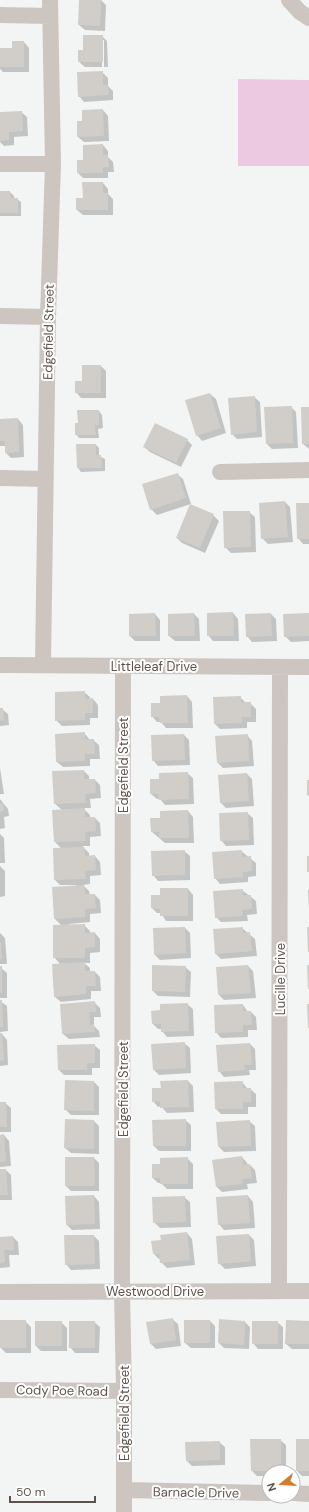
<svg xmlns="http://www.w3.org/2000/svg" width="309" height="1512" font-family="'DM Sans',sans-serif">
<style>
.green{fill:#ecc8e1}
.shadow{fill:#0003;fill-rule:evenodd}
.building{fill:#d1ceca}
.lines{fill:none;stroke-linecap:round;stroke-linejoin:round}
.minor{stroke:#cdc5c0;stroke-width:16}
.labels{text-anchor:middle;stroke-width:4;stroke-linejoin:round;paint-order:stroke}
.street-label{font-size:13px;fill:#5e534c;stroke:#fff}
</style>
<rect width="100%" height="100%" fill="#f3f5f4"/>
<path class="green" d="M238,79l71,1v86h-71z"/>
<path class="shadow" d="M80,0h21l5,5 -1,26 -20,-1 -6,-5z
M102,36l5,5 1,26h-23l-6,-5 5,-11zM102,40h2v27h-2z
M24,42l5,6v24h-26l-3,-3v-20h13z
M102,72l6,6v8l5,5v9l-29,2 -5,-6z
M103,110l5,6 1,25 -25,1 -6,-5 6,-15z
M21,112l6,5 1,19 -14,1v8l-10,1 -4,-4v-29z
M103,145l5,6v6l5,5 1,10h-6v6h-25l-5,-5 6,-12z
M103,183l5,6v5l5,5v16h-30l-6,-5z
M0,192h10l4,4v3h3l4,3v14h-21z
M101,366l5,5v27h-25l-5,-6 7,-10z
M210,394l6,5 10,34 -24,8 -5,-6z
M254,397l6,5 2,35 -25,2 -5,-5z
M291,407l5,5 2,36 -26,1 -5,-5z
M309,408v41l-6,-5z
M99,411l3,4 1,13 -5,1 1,9h-20l-3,-4 3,-10z
M18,419l5,6 1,32 -13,1 -5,-5v-7h-6v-26z
M187,440l5,5 -11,22 -31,-15 -6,-5z
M77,445h19l3,3v8l6,3v12l-24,1 -3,-4z
M177,474l6,5 8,25 -34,11 -6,-6z
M285,502l5,5 3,35 -25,2 -6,-6z
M309,504v40h-6l-5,-6z
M249,512l6,5 1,35 -25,1 -6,-6z
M213,515l6,6 -14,32 -23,-10 -5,-5z
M233,613l5,6 1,22h-26l-5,-6z
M155,614l5,6v21h-25l-5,-5z
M194,614l5,5 1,22h-25l-6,-5z
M271,614l5,5 1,22 -25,1 -5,-6z
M309,614v27l-18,1 -6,-6z
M84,692l6,5v2h3l5,6v13h-8v7l-28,1 -6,-6z
M187,696l5,6 1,26h-27l-5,-6h-4l-5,-6 9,-12z
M240,697l6,6h4l6,6v13h-9v6l-27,1 -5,-5z
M0,709h2l6,5 1,11 -9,1z
M84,733l6,7h3l6,5 1,14h-10v7l-27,1 -6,-5z
M184,735l5,5 1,25 -32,1 -5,-6 -1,-24z
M247,735l5,6 2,25 -31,2 -5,-5z
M0,768l4,26h-4z
M84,771l5,5v4h6l5,5 1,13 -11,1 1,9h-8l7,7v3h5l5,5 1,13 -11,1v9h-8l7,7v3h6l5,6 1,13 -11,1v8l-7,1 6,6 1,4h5l5,5 1,13 -11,1v8l-21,2v2l15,-1 6,6v3l5,-1 5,6v13l-10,1v10h-6l6,5v4h5l5,5 1,14h-10v8l-30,3 -6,-5 6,-32 -7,-8 8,-31 -7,-7 -2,-31 23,-1v-2h-16l-5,-5 -1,-31h8l-7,-7 7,-32 -8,-7z
M187,773l6,5 1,26 -29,1 -5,-6h-3l-6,-5 9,-14z
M247,774l5,5 2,27 -28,2 -5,-5 -2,-27z
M0,799l8,10 1,7 -5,1 1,11 -5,1z
M188,811l5,6 1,26h-29l-13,-11 -1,-13h10z
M247,813l6,5 1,27 -28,1 -5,-6z
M0,834l4,4 1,25h-5z
M184,851l6,5v24l-32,1 -5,-6z
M241,851l15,12v13l-8,1v5l-28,2 -5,-6z
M0,866l5,5v25l-5,1z
M188,889l5,6v26h-27l-5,-8h-4l-5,-5 9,-12z
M242,890l14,11 1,13 -10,1 1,6 -27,1 -5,-5z
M308,890h1v18z
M185,928l5,5 1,25 -31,2 -5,-5z
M242,928l13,11 2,17 -36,3 -5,-5z
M0,933l5,5 2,26h-7z
M248,966l5,5 3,27 -32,2 -5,-5 -2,-27z
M0,967l7,6v25h-7z
M185,967l6,5 -1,25 -32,-1 -5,-5z
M0,1001l7,5 1,25 -8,1z
M94,1002l6,6 1,9h-7v9l5,5 1,6 -31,2 -6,-5z
M187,1004l6,5 1,27 -27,1 -5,-6v-2h-4l-5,-5 8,-13z
M243,1005l5,7h3l5,5 1,13h-9v7l-27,1 -5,-6z
M0,1034h2l5,6 1,25 -8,1z
M184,1043l6,5 1,25 -32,2 -5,-5z
M250,1044l5,5 1,21h-7l1,5 -26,2 -5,-6z
M94,1045l6,5v18h-8v7h-28l-5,-5z
M66,1081l28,1 5,5v28h-28l-6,-6z
M188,1081l5,5 1,26 -27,1 -6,-7 -3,1 -5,-6 9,-12z
M242,1082l6,7h2l6,5v13h-8v7h-27l-5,-5 -1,-26z
M0,1103h5l6,5v24h-11z
M66,1120l28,1 5,5v28l-28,-1 -6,-5z
M185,1120l6,5v26h-32l-5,-5z
M249,1121l6,5 1,25 -32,1 -5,-5 -2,-24z
M4,1135l5,6 2,25 -11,1v-31z
M242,1157l5,6 1,2h2l5,5 2,13 -10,1 1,5 -26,3 -5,-5z
M66,1158h28l5,5v28h-28l-5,-5z
M187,1158l6,6v25h-26l-6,-6h-3l-5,-5 8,-13z
M0,1170h6l5,5 1,25h-12z
M94,1196l5,6 1,27 -28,1 -5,-5z
M248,1196l5,6 2,26 -31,2 -5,-6z
M184,1197l6,5 1,25 -31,1 -6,-6z
M187,1233l5,6 3,26 -28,3 -6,-6v-3h-2l-5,-5 -1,-12 9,-1z
M249,1235l5,5 2,26 -31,3 -6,-6z
M65,1236h29l5,5 1,28 -29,1 -5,-6z
M13,1237l5,5 1,13h-10l1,12 -10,1v-30z
M172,1319l6,5 3,22 -25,3 -5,-5z
M25,1321l6,6v26h-25l-5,-5z
M210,1321l5,5v22h-24l-6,-5z
M61,1322l6,6v23h-26l-5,-5z
M94,1322l6,5 -1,26h-24l-5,-6z
M245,1322l5,5 -1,22 -25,-1 -5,-5z
M277,1322l6,5v22h-25l-5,-6z
M309,1322v27h-17l-6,-5z
M251,1440h29l6,5v27h-17v4h-12l-5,-5z
M309,1440v36h-7l-5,-5z
M219,1442l6,5v18l-33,1 -5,-5z"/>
<path class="building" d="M79,0h22l-1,26 -22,-1z
M83,35h20v27h-25v-12h5z
M12,41h12v26h-24v-19h12z
M103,71v14h5l1,10 -31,2 -1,-25z
M103,109l1,27 -27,1v-16h5v-11z
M22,111l1,20 -14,1v8l-9,1v-29z
M103,144v11h5l1,12h-6v6h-26v-13h6v-15z
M82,182h21v11h5v17h-32v-12h7z
M0,191h10l1,7h7v15h-18z
M82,365h19v28h-26v-12h7z
M210,393l11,35 -25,8 -11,-36z
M255,396l2,36 -26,3 -3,-37z
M292,406l1,37 -27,1 -2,-37z
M301,407h8v37h-7z
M77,410h22v15h-4l1,10h-21v-12h3z
M18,418l1,34 -14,1v-12h-5v-22z
M155,423l33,16 -12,24 -33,-16z
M76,444h20v11h5l1,13h-25z
M178,473l8,25 -36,12 -8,-26z
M285,501l3,36 -27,2 -2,-36z
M296,503h13v36h-12z
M190,504l24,10 -14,34 -24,-10z
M223,511h27l1,36 -27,1z
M233,612l1,24h-27v-23z
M155,613l1,23h-27v-22z
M194,613l1,23h-27v-22z
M271,613l1,23 -26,1 -1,-23z
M309,613v23l-25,1 -1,-23z
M85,691v8l8,-1v15h-8v7l-30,1v-29z
M187,695l1,28h-28l-1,-6h-8v-14h9v-7z
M241,696v6h10v15h-9v6l-28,1 -1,-27z
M0,708h3l1,12 -4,1z
M85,732v7h9l1,15h-10v7l-29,1 -1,-28z
M184,734l1,26 -33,1 -1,-26z
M248,734l1,27 -32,2 -2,-27z
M84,770v9h11l1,14 -11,1 1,9 -32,1 -2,-33z
M188,772l1,27 -30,1 -1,-6h-8v-15h9v-6z
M247,773l2,28 -29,2 -2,-28z
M307,780h2v16l-2,-1z
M0,803h3l1,8 -4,1z
M85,808v9h10l1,14 -11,1 1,9 -32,1 -2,-32z
M188,810l1,28h-30v-6h-8l-1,-14h10v-7z
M248,812l1,28 -29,1 -1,-28z
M84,847l1,9 10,-1 1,15 -11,1 1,8 -32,1 -1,-32z
M185,850v25l-33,1 -1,-25z
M242,850v7l9,-1 1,15 -9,1v5l-29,2 -2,-27z
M307,856h2v16h-2z
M84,885l1,9h10l1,14 -11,1v8l-31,2 -2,-32z
M160,888h28v28h-28v-7l-9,-1v-13h9z
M243,889v6h8l1,14 -10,1 1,6 -28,2 -2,-27z
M85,924v9l10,-1v15l-10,1v10h-32v-33z
M185,927l1,26 -32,2 -1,-27z
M243,927v6l7,-1 2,19 -37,3 -2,-25z
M307,927h2v25h-1z
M0,942h1l1,17h-2z
M85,962v9h10l1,15h-10v8l-32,3 -2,-33z
M152,965l34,1 -1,26 -33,-1z
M248,965l3,28 -33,2 -2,-28z
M307,965h2v24h-1z
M0,966h2v27h-2z
M0,1000h2l1,27h-3z
M95,1001l1,11h-7l1,13 4,-1 1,8 -33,2 -2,-30z
M188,1003l1,28 -28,1v-8h-9l-1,-13 9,-1v-6z
M243,1004v7h8l1,14h-9v7l-28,1 -1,-28z
M307,1004h2v24h-1z
M0,1033h2l2,27 -4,1z
M185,1042l1,26 -33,2 -2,-26z
M250,1043l2,22h-8l1,5 -27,2 -2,-27z
M95,1044v19h-8v7h-29l-1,-25z
M65,1080l29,1v30l-30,-1z
M188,1080l1,27 -29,1v-7l-8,1v-14h9l-1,-7z
M243,1081v7h8v14h-8v7h-28l-1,-27z
M0,1102h6l1,25h-7z
M65,1119l29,1v29l-30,-1z
M186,1119v27h-33l-1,-26z
M250,1120l1,26 -33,1 -2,-25z
M4,1134l2,27 -6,1v-27z
M242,1156l1,9 7,-1 2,14 -10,1 1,5 -27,3 -4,-27z
M65,1157h29l1,29h-30z
M188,1157v27h-28v-6h-8v-14h8v-6z
M0,1169h6l2,26h-8z
M94,1195l1,29 -29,1 -1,-29z
M248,1195l2,28 -32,2 -2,-28z
M185,1196l1,26 -33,1 -1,-26z
M187,1232l3,28 -30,3 -1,-9h-6l-2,-13 10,-1 -1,-5z
M249,1234l2,27 -33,3 -2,-28z
M64,1235h30l1,29 -30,1z
M13,1236l1,14h-10l1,12 -5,1v-26z
M173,1318l3,22 -26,4 -4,-22z
M219,1319l26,2 -1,24 -26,-2z
M0,1320h26v28h-26z
M184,1320h26v23h-26z
M286,1320l23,1v23h-24z
M35,1321h27v25h-27z
M69,1321h26v27h-26z
M252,1321h26v23h-26z
M250,1439h31v32h-30z
M296,1439h13v32h-13z
M220,1441v19l-34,1 -1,-19z"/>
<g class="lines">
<path class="minor" d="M289,0l11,12 9,6
M0,15l50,1
M0,164h53
M0,316l48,1
M220,472l89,-2
M0,478l46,1
M0,665l309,2
M43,665l5,-348 5,-153 -3,-164
M123,666l-1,625 2,100v121
M279,1291l1,-624
M0,1292l309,-1
M0,1390l124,1
M124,1490l145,3
M293,1493l16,1"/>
</g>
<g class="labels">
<g class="street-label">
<text transform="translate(48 332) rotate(-89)" y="5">Edgefield Street</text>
<text x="154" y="671">Littleleaf Drive</text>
<text transform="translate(123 765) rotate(-90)" y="5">Edgefield Street</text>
<text transform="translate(280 979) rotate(-90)" y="5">Lucille Drive</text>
<text transform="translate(123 1089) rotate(-90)" y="5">Edgefield Street</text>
<text x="155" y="1296">Westwood Drive</text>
<text transform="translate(62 1390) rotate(1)" y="5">Cody Poe Road</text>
<text transform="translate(124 1413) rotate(-90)" y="5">Edgefield Street</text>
<text transform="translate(196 1492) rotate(1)" y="5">Barnacle Drive</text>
</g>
</g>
<g transform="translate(281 1484) rotate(252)"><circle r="19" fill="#ffffff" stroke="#bfbab7"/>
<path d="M0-3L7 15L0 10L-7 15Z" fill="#d07f32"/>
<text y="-6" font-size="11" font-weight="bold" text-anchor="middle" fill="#5e534c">N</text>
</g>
<path d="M10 1496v6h85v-6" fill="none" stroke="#5e534c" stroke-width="2"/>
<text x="16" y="1496" font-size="12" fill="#5e534c" stroke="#ffffff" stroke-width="3" paint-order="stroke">50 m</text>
</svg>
